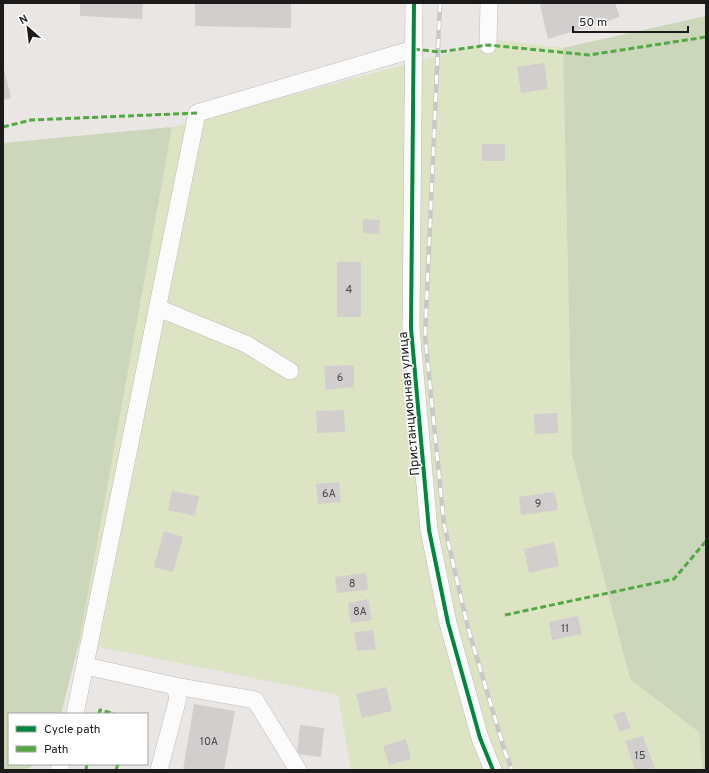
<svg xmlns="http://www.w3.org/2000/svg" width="709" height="773" font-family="Overpass,sans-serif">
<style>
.grass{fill:#dde4c4}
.forest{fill:#cbd6bb}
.building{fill:#d1cecd}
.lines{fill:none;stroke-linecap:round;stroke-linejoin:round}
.minor-casing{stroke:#bcbbba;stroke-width:18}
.minor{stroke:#fcfbfb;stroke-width:17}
.rail-casing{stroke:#c9c8c8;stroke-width:4.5}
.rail{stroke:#fff;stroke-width:3;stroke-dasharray:9;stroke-linecap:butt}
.quiet{stroke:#52a943;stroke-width:3;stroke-dasharray:6 3;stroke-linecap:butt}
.cycleway-casing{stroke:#fff;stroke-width:6}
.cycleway{stroke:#00873e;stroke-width:4}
.labels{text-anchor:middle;stroke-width:3;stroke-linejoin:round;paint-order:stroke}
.number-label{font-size:11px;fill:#484848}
.street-label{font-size:13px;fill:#1b1b1b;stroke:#fff}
</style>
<rect width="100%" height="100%" fill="#e9e6e4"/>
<path class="grass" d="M498,40l65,8 9,406 58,224 70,54 3,38h-352l-13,-75 -259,-52 93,-516z"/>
<path class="forest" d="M706,16v754h-3l-4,-38 -69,-53 -58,-225 -9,-406z
M172,127l-93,516 -18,71h-52v50h26c-9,8 -21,6 -32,6v-627z"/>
<path class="building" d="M80,3h63l-1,16 -62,-3z
M195,3h96v25l-96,-2z
M548,3h67l5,14 -72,22 -8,-34z
M544,63l4,26 -27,4 -4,-26z
M3,69h1l7,29 -8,2z
M482,144h23v17h-23z
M363,219l17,1 -1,14 -16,-1z
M337,262h24v55h-24z
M354,365v22l-28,3 -2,-24z
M344,410l1,22 -28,1 -1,-22z
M557,413l1,20 -23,1 -1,-20z
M339,482l2,20 -23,2 -2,-20z
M172,491l27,5 -4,20 -27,-6z
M555,492l3,18 -37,5 -2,-18z
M164,531l19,6 -10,35 -19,-5z
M554,542l5,24 -30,7 -5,-24z
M366,573l2,17 -31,3 -2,-16z
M368,599l4,21 -21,3 -3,-20z
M578,616l4,18 -30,6 -3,-18z
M373,630l3,19 -19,2 -3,-19z
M386,687l6,24 -30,7 -6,-24z
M194,704l41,7 -11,59h-41z
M624,711l7,17 -11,4 -7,-17z
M300,725l24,3 -3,29 -24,-3z
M643,736l12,32 -20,2 -10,-29z
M406,739l5,20 -22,6 -6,-19z"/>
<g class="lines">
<defs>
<path id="minor" d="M414,3l-3,325 18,202 19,93 32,115 13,32
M488,45l1,-42
M158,308l88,36 44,27
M86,666l89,20 80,14 43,70
M75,714l122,-601 217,-64
M59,770l2,-6
M159,770l19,-72 -3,-12"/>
</defs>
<use href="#minor" class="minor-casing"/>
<use href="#minor" class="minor"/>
<defs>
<path id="rail" d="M440,3l-15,333 19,188 24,104 37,124 7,18"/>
</defs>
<use href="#rail" class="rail-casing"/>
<use href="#rail" class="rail"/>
<path class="quiet" d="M414,49l25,3 49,-7 101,10 117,-18
M3,127l28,-7 166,-7
M505,615l169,-36 32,-38
M99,714l1,-4 15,4
M86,770l1,-6
M116,770l2,-6"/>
<defs>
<path id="cycleway" d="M414,3l-3,325 18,202 19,93 32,115 13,32"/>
</defs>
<use href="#cycleway" class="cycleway-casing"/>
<use href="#cycleway" class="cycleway"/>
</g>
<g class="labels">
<g class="number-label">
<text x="349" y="293">4</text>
<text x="340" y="381">6</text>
<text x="329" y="497">6А</text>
<text x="538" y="507">9</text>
<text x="352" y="587">8</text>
<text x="360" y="615">8А</text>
<text x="565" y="632">11</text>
<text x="209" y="745">10А</text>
<text x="640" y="759">15</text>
</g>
<g class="street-label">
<text transform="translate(408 404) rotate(-95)" y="5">Пристанционная улица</text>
</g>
</g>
<rect width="709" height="773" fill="none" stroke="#1b1b1b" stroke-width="8"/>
<rect x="8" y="713" width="140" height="52" fill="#ffffff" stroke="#a4a4a4"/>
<rect x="16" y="726" width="20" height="6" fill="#00873e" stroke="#a4a4a4"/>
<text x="44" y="733" font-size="12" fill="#1b1b1b">Cycle path</text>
<rect x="16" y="746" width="20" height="6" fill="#52a943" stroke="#a4a4a4"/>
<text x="44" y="753" font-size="12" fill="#1b1b1b">Path</text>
<g transform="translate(28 28) rotate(332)" stroke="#ffffff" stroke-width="3" paint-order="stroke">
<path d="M0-3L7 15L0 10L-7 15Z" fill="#1b1b1b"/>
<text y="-6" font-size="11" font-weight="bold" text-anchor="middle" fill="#1b1b1b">N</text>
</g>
<path d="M573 26v6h115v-6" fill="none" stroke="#1b1b1b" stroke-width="2"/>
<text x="579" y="26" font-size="12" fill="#1b1b1b" stroke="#ffffff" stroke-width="3" paint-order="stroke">50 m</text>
</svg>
